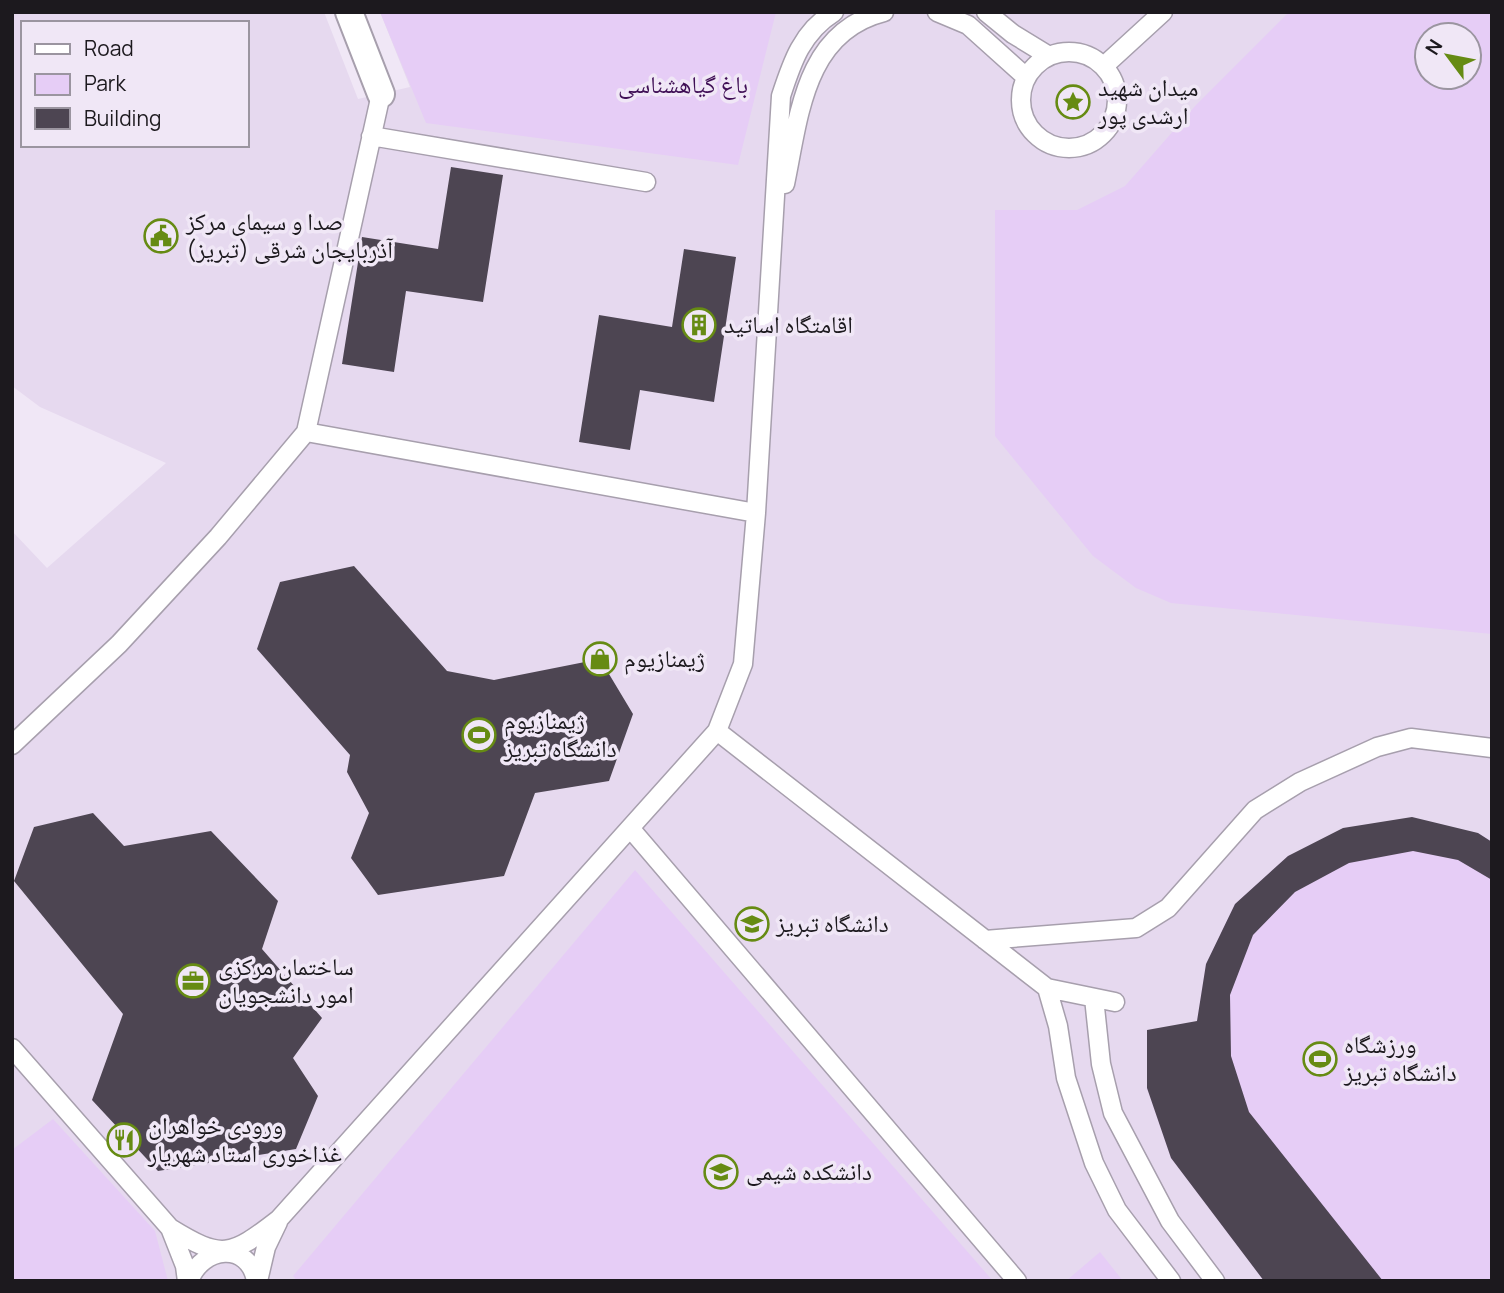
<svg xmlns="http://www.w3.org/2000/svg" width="1504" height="1293" font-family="Manrope,'Noto Naskh Arabic',sans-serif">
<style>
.built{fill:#e6d9ef;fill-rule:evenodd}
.green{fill:#e6cdf6;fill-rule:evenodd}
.building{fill:#4d4552}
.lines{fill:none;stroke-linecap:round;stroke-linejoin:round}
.street-casing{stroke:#a79fad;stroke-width:21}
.secondary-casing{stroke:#a79fad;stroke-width:30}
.street{stroke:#fff;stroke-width:18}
.secondary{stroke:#fff;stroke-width:26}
.labels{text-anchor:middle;stroke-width:7;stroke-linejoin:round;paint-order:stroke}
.park-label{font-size:24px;fill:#3f0f55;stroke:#f0e7f6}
.poi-label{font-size:24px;fill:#1c191e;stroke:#f0e7f6;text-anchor:start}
</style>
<rect width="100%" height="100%" fill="#f0e7f6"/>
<path class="built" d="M12,12h312l34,87 52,-12 -30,-75h1112v1269h-1480v-750l35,37 119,-105 -126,-56 -28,-21zM23,23h224v122h-224zM1427,35h42v42h-42z"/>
<path class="green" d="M380,12h396l-38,153 -312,-42z
M1289,12h203v622l-321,-31 -35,-15 -43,-32 -98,-120v-226h82l48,-24 71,-81zM1469,35v42h-42v-42z
M1478,833l14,9v439h-228l-93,-123 -24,-70 50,-67 9,-57 29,-60 53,-48z
M635,870l358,411h-696l-4,-5z
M53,1119l102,112 13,50h-156v-131z
M1100,1252l23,29h-57z"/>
<path class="building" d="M451,167l52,8 -20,127 -77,-11 -12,81 -52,-8 20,-127 76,12z
M684,249l52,8 -22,145 -74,-12 -10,60 -51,-8 20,-127 73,12z
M354,566l93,105 47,9 106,-21 33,55 -24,67 -74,12 -31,83 -126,19 -27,-37 18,-45 -22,-41 3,-17 -93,-106 23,-67z
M93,813l31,33 87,-15 67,70 -16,48 60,69 -29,40 25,38 -22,53 -138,22 -66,-71 31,-86 -109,-133 20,-54z
M1412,817l66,16 14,9v38l-34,-20 -45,-9 -64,12 -54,29 -42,43 -23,60 1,61 18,56 134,169h-119l-93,-123 -24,-70v-58l50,-9 9,-57 29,-60 53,-48 55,-28z"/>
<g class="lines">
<defs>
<path id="street" d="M937,12l31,13 58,52
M986,12l27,22 36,22
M1021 100a48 48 0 1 1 96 0a48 48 0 1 1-96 0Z
M1104,66l59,-54
M371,136l275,46
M785,184c14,-67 19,-152 99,-172
M306,432l75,-338
M717,731l330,257 68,14
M12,745l107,-101 99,-107 88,-105 450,81
M630,828l387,453
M985,940l151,-12 32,-20 87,-98 45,-28 77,-35 34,-9 81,10
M1047,988l11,38 8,52 28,85 23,47 54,71
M1094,998l7,66 12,49 57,108 45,60
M12,1048l158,180c52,32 60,29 109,-9l438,-488 26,-67 13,-151 25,-417c11,-34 21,-64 53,-84
M170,1228l15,38 2,15
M189,1281c13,-35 60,-40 67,0
M258,1281l8,-34 12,-25"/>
<path id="secondary" d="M349,12l32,82"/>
</defs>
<use href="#street" class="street-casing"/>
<use href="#secondary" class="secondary-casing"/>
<use href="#street" class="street"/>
<use href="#secondary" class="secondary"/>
</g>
<defs>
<symbol id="sight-ring" viewBox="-11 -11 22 22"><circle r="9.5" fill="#f0e7f6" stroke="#668b13" stroke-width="1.5"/><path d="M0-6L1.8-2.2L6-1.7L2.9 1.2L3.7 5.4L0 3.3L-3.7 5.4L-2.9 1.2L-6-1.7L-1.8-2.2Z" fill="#668b13"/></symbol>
<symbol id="civic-ring" viewBox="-11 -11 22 22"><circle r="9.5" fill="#f0e7f6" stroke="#668b13" stroke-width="1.5"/><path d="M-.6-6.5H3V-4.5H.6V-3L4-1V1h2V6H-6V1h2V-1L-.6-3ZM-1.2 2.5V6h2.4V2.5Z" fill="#668b13"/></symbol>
<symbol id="building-ring" viewBox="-11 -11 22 22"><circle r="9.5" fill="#f0e7f6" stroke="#668b13" stroke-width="1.5"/><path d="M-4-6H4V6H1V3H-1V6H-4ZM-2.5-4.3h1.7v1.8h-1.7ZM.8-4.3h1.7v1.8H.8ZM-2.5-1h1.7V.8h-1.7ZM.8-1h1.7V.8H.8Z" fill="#668b13"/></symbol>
<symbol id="shop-ring" viewBox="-11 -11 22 22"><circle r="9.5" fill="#f0e7f6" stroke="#668b13" stroke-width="1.5"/><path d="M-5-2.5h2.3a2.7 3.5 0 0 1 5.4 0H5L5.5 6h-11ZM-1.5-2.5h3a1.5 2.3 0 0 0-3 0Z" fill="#668b13"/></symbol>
<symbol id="stadium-ring" viewBox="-11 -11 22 22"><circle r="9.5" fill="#f0e7f6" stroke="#668b13" stroke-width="1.5"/><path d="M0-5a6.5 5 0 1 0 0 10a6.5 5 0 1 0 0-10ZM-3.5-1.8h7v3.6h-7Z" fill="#668b13"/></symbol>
<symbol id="university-ring" viewBox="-11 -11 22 22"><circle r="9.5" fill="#f0e7f6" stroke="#668b13" stroke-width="1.5"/><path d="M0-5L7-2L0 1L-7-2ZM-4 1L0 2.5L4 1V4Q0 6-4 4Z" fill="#668b13"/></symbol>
<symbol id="office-ring" viewBox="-11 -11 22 22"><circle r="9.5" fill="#f0e7f6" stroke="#668b13" stroke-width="1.5"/><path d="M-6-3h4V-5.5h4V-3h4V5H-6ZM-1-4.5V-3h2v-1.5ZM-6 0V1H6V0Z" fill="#668b13"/></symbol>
<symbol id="restaurant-ring" viewBox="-11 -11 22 22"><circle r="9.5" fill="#f0e7f6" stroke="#668b13" stroke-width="1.5"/><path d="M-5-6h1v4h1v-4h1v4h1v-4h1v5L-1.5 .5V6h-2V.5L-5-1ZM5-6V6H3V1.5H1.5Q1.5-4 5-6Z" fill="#668b13"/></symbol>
</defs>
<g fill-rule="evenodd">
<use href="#sight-ring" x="1054" y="83" width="38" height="38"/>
<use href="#civic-ring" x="142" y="217" width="38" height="38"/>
<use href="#building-ring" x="680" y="306" width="38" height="38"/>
<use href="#shop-ring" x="581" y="640" width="38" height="38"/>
<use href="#stadium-ring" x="460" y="716" width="38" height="38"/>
<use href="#university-ring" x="733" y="905" width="38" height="38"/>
<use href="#office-ring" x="174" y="962" width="38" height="38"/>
<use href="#stadium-ring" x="1301" y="1040" width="38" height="38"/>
<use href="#restaurant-ring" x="105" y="1121" width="38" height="38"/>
<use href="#university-ring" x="702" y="1153" width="38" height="38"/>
</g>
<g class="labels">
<g class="park-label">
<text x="683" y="93">باغ گیاهشناسی</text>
</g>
<g class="poi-label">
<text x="1098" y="96">میدان شهید<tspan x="1098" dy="28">ارشدی پور</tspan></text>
<text x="186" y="230">صدا و سیمای مرکز<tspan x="186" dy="28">آذربایجان شرقی (تبریز)</tspan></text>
<text x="724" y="333">اقامتگاه اساتید</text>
<text x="624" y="667">ژیمنازیوم</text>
<text x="504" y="729">ژیمنازیوم<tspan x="504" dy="28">دانشگاه تبریز</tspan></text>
<text x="776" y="932">دانشگاه تبریز</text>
<text x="218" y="975">ساختمان مرکزی<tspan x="218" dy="28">امور دانشجویان</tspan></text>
<text x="1344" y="1053">ورزشگاه<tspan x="1344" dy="28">دانشگاه تبریز</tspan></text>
<text x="148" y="1134">ورودی خواهران<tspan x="148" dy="28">غذاخوری استاد شهریار</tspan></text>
<text x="746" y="1180">دانشکده شیمی</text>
</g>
</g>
<rect width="1504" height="1293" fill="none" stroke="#1c191e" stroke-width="28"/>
<rect x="21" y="21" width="228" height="126" fill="#f0e7f6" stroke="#9b95a0" stroke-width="2"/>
<rect x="35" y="44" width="35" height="10" fill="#ffffff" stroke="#9b95a0" stroke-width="2"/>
<text x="84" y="56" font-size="21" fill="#1c191e">Road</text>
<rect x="35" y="74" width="35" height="21" fill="#e6cdf6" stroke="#9b95a0" stroke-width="2"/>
<text x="84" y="91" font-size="21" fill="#1c191e">Park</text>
<rect x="35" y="108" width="35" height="21" fill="#4d4552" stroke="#9b95a0" stroke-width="2"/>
<text x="84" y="126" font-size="21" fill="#1c191e">Building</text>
<g transform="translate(1448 56) rotate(302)"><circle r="33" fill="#f0e7f6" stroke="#9b95a0" stroke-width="2"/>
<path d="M0-5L12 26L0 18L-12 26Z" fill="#668b13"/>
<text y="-10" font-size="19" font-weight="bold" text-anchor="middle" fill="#1c191e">N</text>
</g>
</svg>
